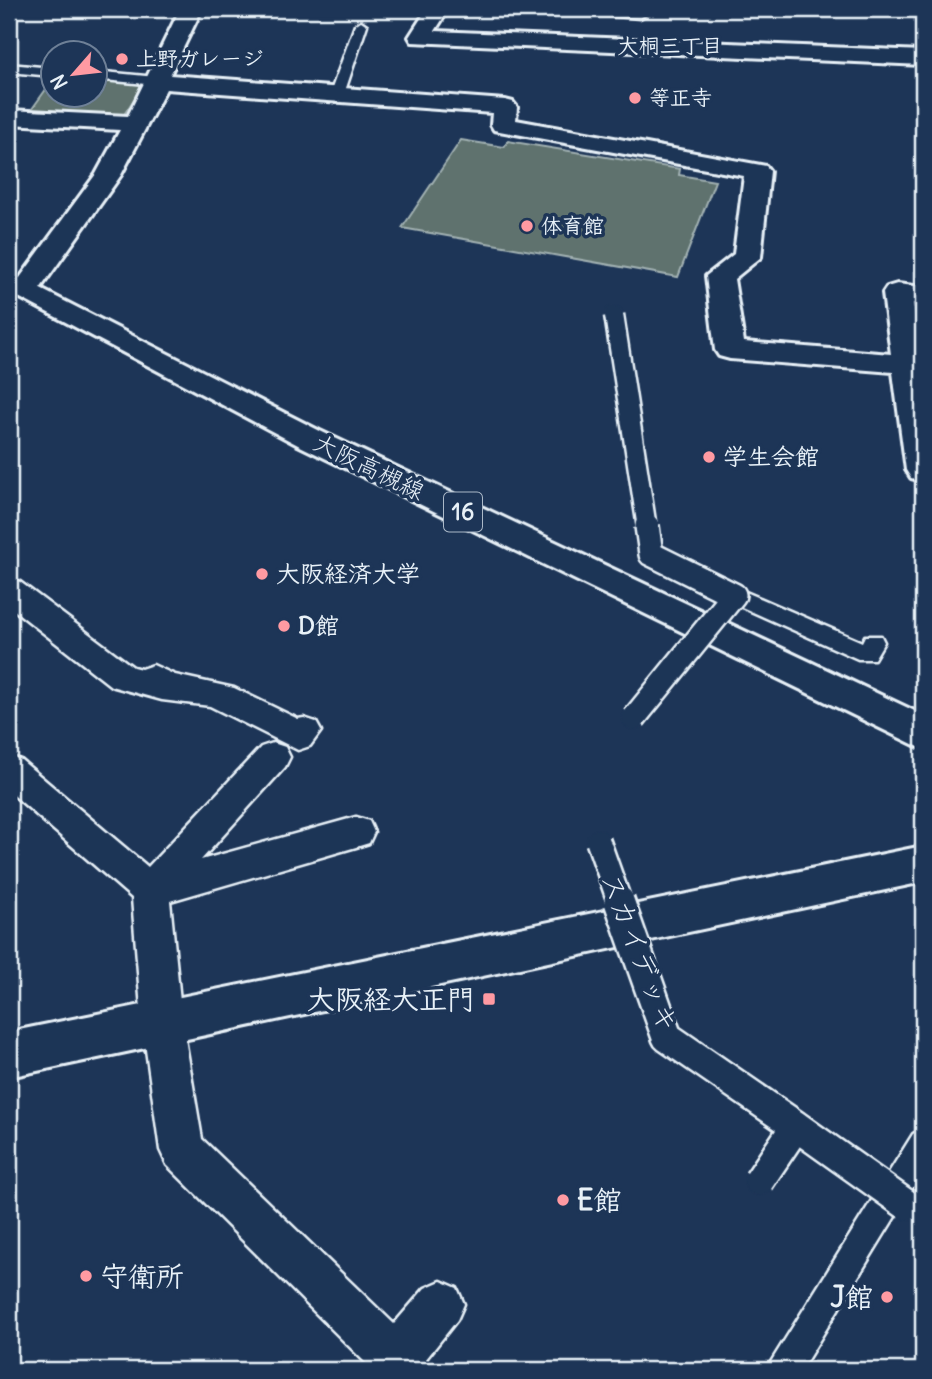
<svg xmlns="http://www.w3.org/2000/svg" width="932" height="1379" font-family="Delius,'Klee One',sans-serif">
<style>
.green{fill:#5e726e;stroke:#a3b2b3;stroke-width:2}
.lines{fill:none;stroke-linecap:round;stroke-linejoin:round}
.service-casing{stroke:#e8f1f8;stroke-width:5}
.pedestrian-casing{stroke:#e8f1f8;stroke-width:5}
.minor-casing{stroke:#e8f1f8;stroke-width:6}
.tertiary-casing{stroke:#e8f1f8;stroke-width:6}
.primary-casing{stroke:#e8f1f8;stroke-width:6}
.service{fill:#1d3557;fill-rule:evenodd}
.pedestrian{fill:#1d3557;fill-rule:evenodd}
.minor{fill:#1d3557;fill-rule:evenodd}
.tertiary{fill:#1d3557;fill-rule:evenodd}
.primary{fill:#1d3557;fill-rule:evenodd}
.service-bridge-far2-casing{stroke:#e8f1f8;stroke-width:23;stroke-linecap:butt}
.service-bridge-far1-casing{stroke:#e8f1f8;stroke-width:28;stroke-linecap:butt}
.service-bridge-casing{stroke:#e8f1f8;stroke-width:34;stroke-linecap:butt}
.service-bridge-far2{stroke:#1d3557;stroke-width:18}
.service-bridge-far1{stroke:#1d3557;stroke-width:23}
.service-bridge{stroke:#1d3557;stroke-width:29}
.poi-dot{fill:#ff9aa2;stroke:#1d3557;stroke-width:2.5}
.labels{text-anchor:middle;stroke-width:7;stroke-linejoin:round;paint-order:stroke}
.far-neighbourhood-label{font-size:21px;font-weight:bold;fill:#e8f1f8;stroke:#1d3557}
.far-poi-label{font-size:21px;font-weight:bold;fill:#e8f1f8;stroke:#1d3557;text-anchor:start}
.shield{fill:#1d3557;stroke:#abb9c8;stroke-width:2}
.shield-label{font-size:23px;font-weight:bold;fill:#e8f1f8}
.poi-label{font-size:24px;font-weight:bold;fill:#e8f1f8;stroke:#1d3557;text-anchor:start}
.street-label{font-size:24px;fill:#e8f1f8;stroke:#1d3557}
.near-street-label{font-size:28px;fill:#e8f1f8;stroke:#1d3557}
.near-poi-label{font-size:28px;font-weight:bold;fill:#e8f1f8;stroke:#1d3557;text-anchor:end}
</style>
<rect width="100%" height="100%" fill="#1d3557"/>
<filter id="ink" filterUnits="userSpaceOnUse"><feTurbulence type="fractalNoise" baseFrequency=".0143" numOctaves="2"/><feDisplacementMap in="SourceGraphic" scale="14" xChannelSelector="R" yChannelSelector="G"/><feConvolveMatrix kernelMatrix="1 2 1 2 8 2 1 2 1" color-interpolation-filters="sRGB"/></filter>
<g filter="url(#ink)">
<path class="green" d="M52,81v13h42l1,-13 49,3 -23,35 -92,-6z
M461,140l43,7 4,-6 172,28 -1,6 36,6 -37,96 -276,-49z"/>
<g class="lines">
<defs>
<path id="service" d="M586,9l54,1 6,4 -6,4 -49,-4z
M361,21l6,4 -23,69 -12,3 -2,-3 25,-69z
M9,64l43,4v8l-43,-4z
M94,71l62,6 7,4 -7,4 -62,-6z
M734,587l128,55 3,-6h16l3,6 -10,17h-16l-132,-59 -3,-5 3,-5z
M923,1129v42l-122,199h-35l147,-236z"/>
<path id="pedestrian" d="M9,579l11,3 113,85 8,2 12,-4 22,10 59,13 64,31 6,-1 12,4 5,9 -11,15 -12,4 -88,-44 -48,-6 -51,-14 -102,-80z
M273,743l12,4 5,10 -5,10 -84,93 155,-43 13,4 5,11 -5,11 -13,4 -186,54 12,120 20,118 192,185 31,-36 16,-7 16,7 7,16 -7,16 -31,39 5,11h-58l-206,-205 -7,-15 -18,-129 -10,-123 -123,-107v-35l12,4 127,107 113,-120z"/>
<path id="minor" d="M180,9h22l-32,66 335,25 8,2 4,5 -1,13 250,46 4,5 -9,86 -27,22 10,63 147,12 -8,-61 4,-6 10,-3 26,3v18l-10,-2 10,65v113l-12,-3 -5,-8 -13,-98 -163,-13 -11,-3 -4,-6 -9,-74 28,-22 10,-78 -250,-46 -3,-5 1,-12 -326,-24 -45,86 -86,121 -10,3 -10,-3 -4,-6 85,-116 24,-44 -111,-6v-14l119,6z
M427,9h22l-14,22 488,20v14l-511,-23 -3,-5z"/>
<path id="tertiary" d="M923,846v36l-914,195v-45z"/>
<path id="primary" d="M9,273l311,158 603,284v34l-625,-304 -289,-153z"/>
</defs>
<use href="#service" class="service-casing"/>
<use href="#pedestrian" class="pedestrian-casing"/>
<use href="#minor" class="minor-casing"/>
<use href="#tertiary" class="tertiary-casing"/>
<use href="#primary" class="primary-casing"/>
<use href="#service" class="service"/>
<use href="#pedestrian" class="pedestrian"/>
<use href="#minor" class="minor"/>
<use href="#tertiary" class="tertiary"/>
<use href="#primary" class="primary"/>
<defs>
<path id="service-bridge-far2" d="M614,315l33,213"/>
<path id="service-bridge-far1" d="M634,718l100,-123 -83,-41 -4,-28
M598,841l22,62"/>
<path id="service-bridge" d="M619,901l48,136 129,89
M759,1181l37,-55 111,79"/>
</defs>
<use href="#service-bridge-far2" class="service-bridge-far2-casing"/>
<use href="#service-bridge-far1" class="service-bridge-far1-casing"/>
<use href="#service-bridge" class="service-bridge-casing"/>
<use href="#service-bridge-far2" class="service-bridge-far2"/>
<use href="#service-bridge-far1" class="service-bridge-far1"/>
<use href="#service-bridge" class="service-bridge"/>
</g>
</g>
<g class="poi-dot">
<circle cx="122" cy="59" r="7"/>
<circle cx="635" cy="98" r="7"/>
<circle cx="527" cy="226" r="7"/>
<circle cx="709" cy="457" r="7"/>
<circle cx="262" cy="574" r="7"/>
<circle cx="284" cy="626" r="7"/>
<rect x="482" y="992" width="14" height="14" rx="3.5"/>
<circle cx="563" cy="1200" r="7"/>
<circle cx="86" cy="1276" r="7"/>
<circle cx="887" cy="1297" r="7"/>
</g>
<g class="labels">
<g class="far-neighbourhood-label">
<text x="670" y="53">大桐三丁目</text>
</g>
<g class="far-poi-label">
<text x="136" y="66">上野ガレージ</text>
<text x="649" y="105">等正寺</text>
<text x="541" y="233">体育館</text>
</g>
<rect class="shield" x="444" y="492.5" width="38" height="39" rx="5"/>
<g class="shield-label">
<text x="463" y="520">16</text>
</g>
<g class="poi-label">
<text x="723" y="465">学生会館</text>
<text x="276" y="582">大阪経済大学</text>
<text x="298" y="634">D館</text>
</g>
<g class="street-label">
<text transform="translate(369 467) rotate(26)" y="8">大阪高槻線</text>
</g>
<g class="near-street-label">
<text transform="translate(640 952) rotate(69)" y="10">スカイデッキ</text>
</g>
<g class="near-poi-label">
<text x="475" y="1009">大阪経大正門</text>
<text x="577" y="1210" text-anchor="start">E館</text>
<text x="100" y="1286" text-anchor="start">守衛所</text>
<text x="873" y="1307">J館</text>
</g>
</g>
<rect width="932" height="1379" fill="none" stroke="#1d3557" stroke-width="35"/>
<rect x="18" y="18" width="897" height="1344" fill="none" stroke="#e8f1f8" stroke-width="2.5" filter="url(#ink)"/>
<g transform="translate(74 74) rotate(242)"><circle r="33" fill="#1d3557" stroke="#6e8097" stroke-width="2"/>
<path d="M0-5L12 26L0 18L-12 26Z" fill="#ff9aa2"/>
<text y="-10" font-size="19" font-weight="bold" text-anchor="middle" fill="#e8f1f8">N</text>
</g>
</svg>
